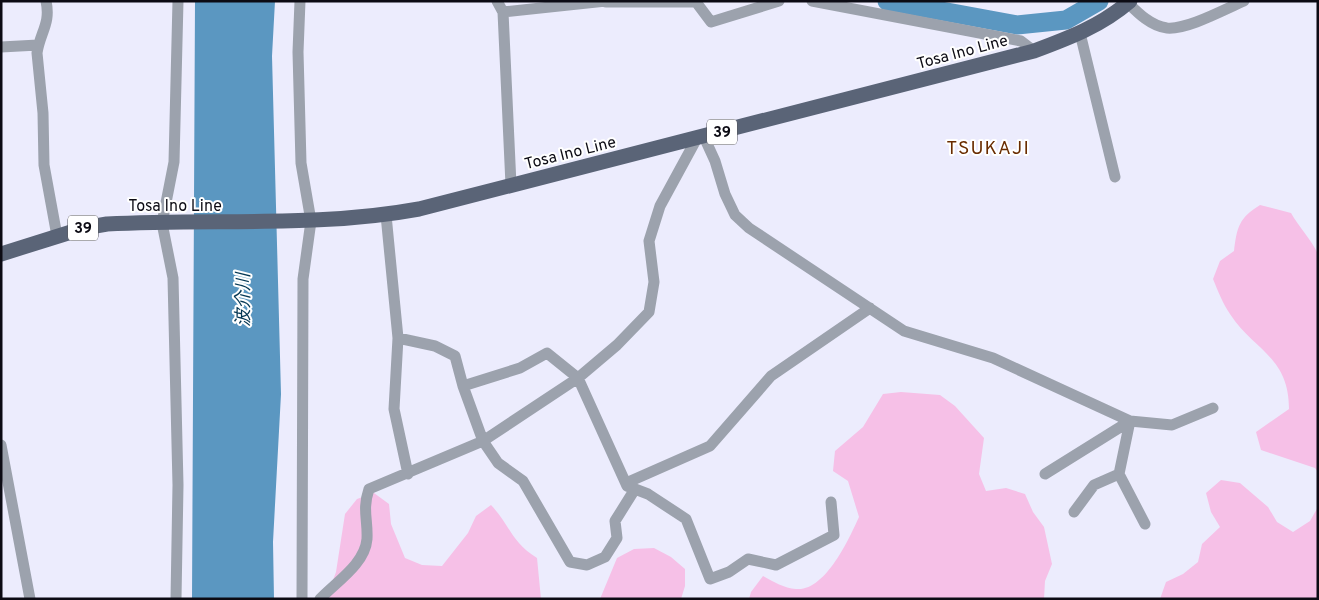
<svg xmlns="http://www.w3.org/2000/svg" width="1319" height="600" font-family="Overpass,'Noto Sans JP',sans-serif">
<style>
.green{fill:#f6c0e7}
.water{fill:#5b97c1}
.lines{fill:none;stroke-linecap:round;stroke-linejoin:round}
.river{stroke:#5b97c1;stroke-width:19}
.minor{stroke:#9ca2ad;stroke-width:11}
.primary{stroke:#5a6477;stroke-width:15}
.labels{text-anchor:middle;stroke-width:4;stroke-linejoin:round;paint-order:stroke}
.shield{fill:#fff;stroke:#55545a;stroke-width:1}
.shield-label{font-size:15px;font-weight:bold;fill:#0c0b14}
.street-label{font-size:16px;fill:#0c0b14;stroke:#fff}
.water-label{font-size:18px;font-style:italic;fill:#043754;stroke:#fff}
.quarter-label{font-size:19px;letter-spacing:1px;fill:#692c00;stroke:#fff}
</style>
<rect width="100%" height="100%" fill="#ececfd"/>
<path class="green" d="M1260,205l31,8c8,14 20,26 27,41v218l-3,-4 -54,-18 -5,-18 33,-23c0,-53 -35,-58 -59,-95 -7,-10 -12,-23 -17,-35l7,-18 14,-10c3,-24 5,-33 26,-46z
M901,392l39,3 15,11 29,32 -5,36 7,17 20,-3 19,6 8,18 11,15 8,37 -7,17 -1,18h-295l2,-7 12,-16c11,6 21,12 33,13 29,3 53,-50 63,-72l-11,-36 -15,-10 2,-20 28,-24 20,-33z
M1221,480l19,3 28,24 9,15 16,10 17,-11 8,-14v92h-158l6,-17 17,-8 15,-12 4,-18 18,-17 -9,-15 -5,-19z
M374,493l15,11 2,20 14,34 17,7 20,1 26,-33 8,-17 15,-11c19,20 20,37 46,53l4,41h-215l10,-27 9,-58 12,-15z
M654,548l17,9 14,12v17l-4,13h-81l17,-41 17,-9z"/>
<path class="water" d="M195,1h80l-3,55 9,338 -8,148 1,57h-82z"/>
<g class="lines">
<path class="river" d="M887,1l130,24 49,-5 33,-19"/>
<path class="minor" d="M46,1c5,23 -6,31 -9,52l6,60 1,52 13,71
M300,1l-2,51 3,111 10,58 -8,58 -1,320
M497,1l6,11 8,173
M812,1l209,40 13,10
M606,2h90l15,20 68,-21
M1128,3c10,10 23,23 39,25 20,2 58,-19 77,-27
M503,12l103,-11
M1080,33l35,144
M1,47l37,-2
M704,137l11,24 10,33 10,21 14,13 155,103 89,27 137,63 42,4 41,-17
M398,338l-4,71 14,65
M463,386l57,-18 27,-15 31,25 49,108 21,8 38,25 24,60 19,-7 19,-13 28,6 58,-30 -3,-33
M1,445l29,154
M1045,474l85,-53
M1119,474l11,-53
M626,483l84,-37 61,-70 99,-68
M635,489l-20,32 2,17 -12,19 -18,8 -17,-3 -47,-81 -25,-18 -15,-22 95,-63 39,-33 32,-33 5,-30 -5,-41 11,-35 37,-68
M1074,512l20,-27 25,-11 26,50
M176,599l2,-114 -5,-207 -11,-55 12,-61 4,-161
M320,599c16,-17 45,-35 47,-60 1,-20 -5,-29 2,-50l114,-48 -20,-55 -8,-30 -20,-10 -37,-8 -12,-123"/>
<path class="primary" d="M1,254l83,-26 23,-4c104,-6 209,4 312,-15l615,-158c35,-13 67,-25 96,-50"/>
</g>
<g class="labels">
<g class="shield">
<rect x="707" y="119.5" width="30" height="25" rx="4"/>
<rect x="68" y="215.5" width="30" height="25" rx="4"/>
</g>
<g class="shield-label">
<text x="722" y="137">39</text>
<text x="83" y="233">39</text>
</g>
<g class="street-label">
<text transform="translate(962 51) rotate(-15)" y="6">Tosa Ino Line</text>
<text transform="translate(570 152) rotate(-14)" y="6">Tosa Ino Line</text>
<text x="175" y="211">Tosa Ino Line</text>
</g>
<g class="water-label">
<text transform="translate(243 300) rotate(-90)" y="6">波介川</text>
</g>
<g class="quarter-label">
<text x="988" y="154">TSUKAJI</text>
</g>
</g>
<rect width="1319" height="600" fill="none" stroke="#0c0b14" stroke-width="5"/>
</svg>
